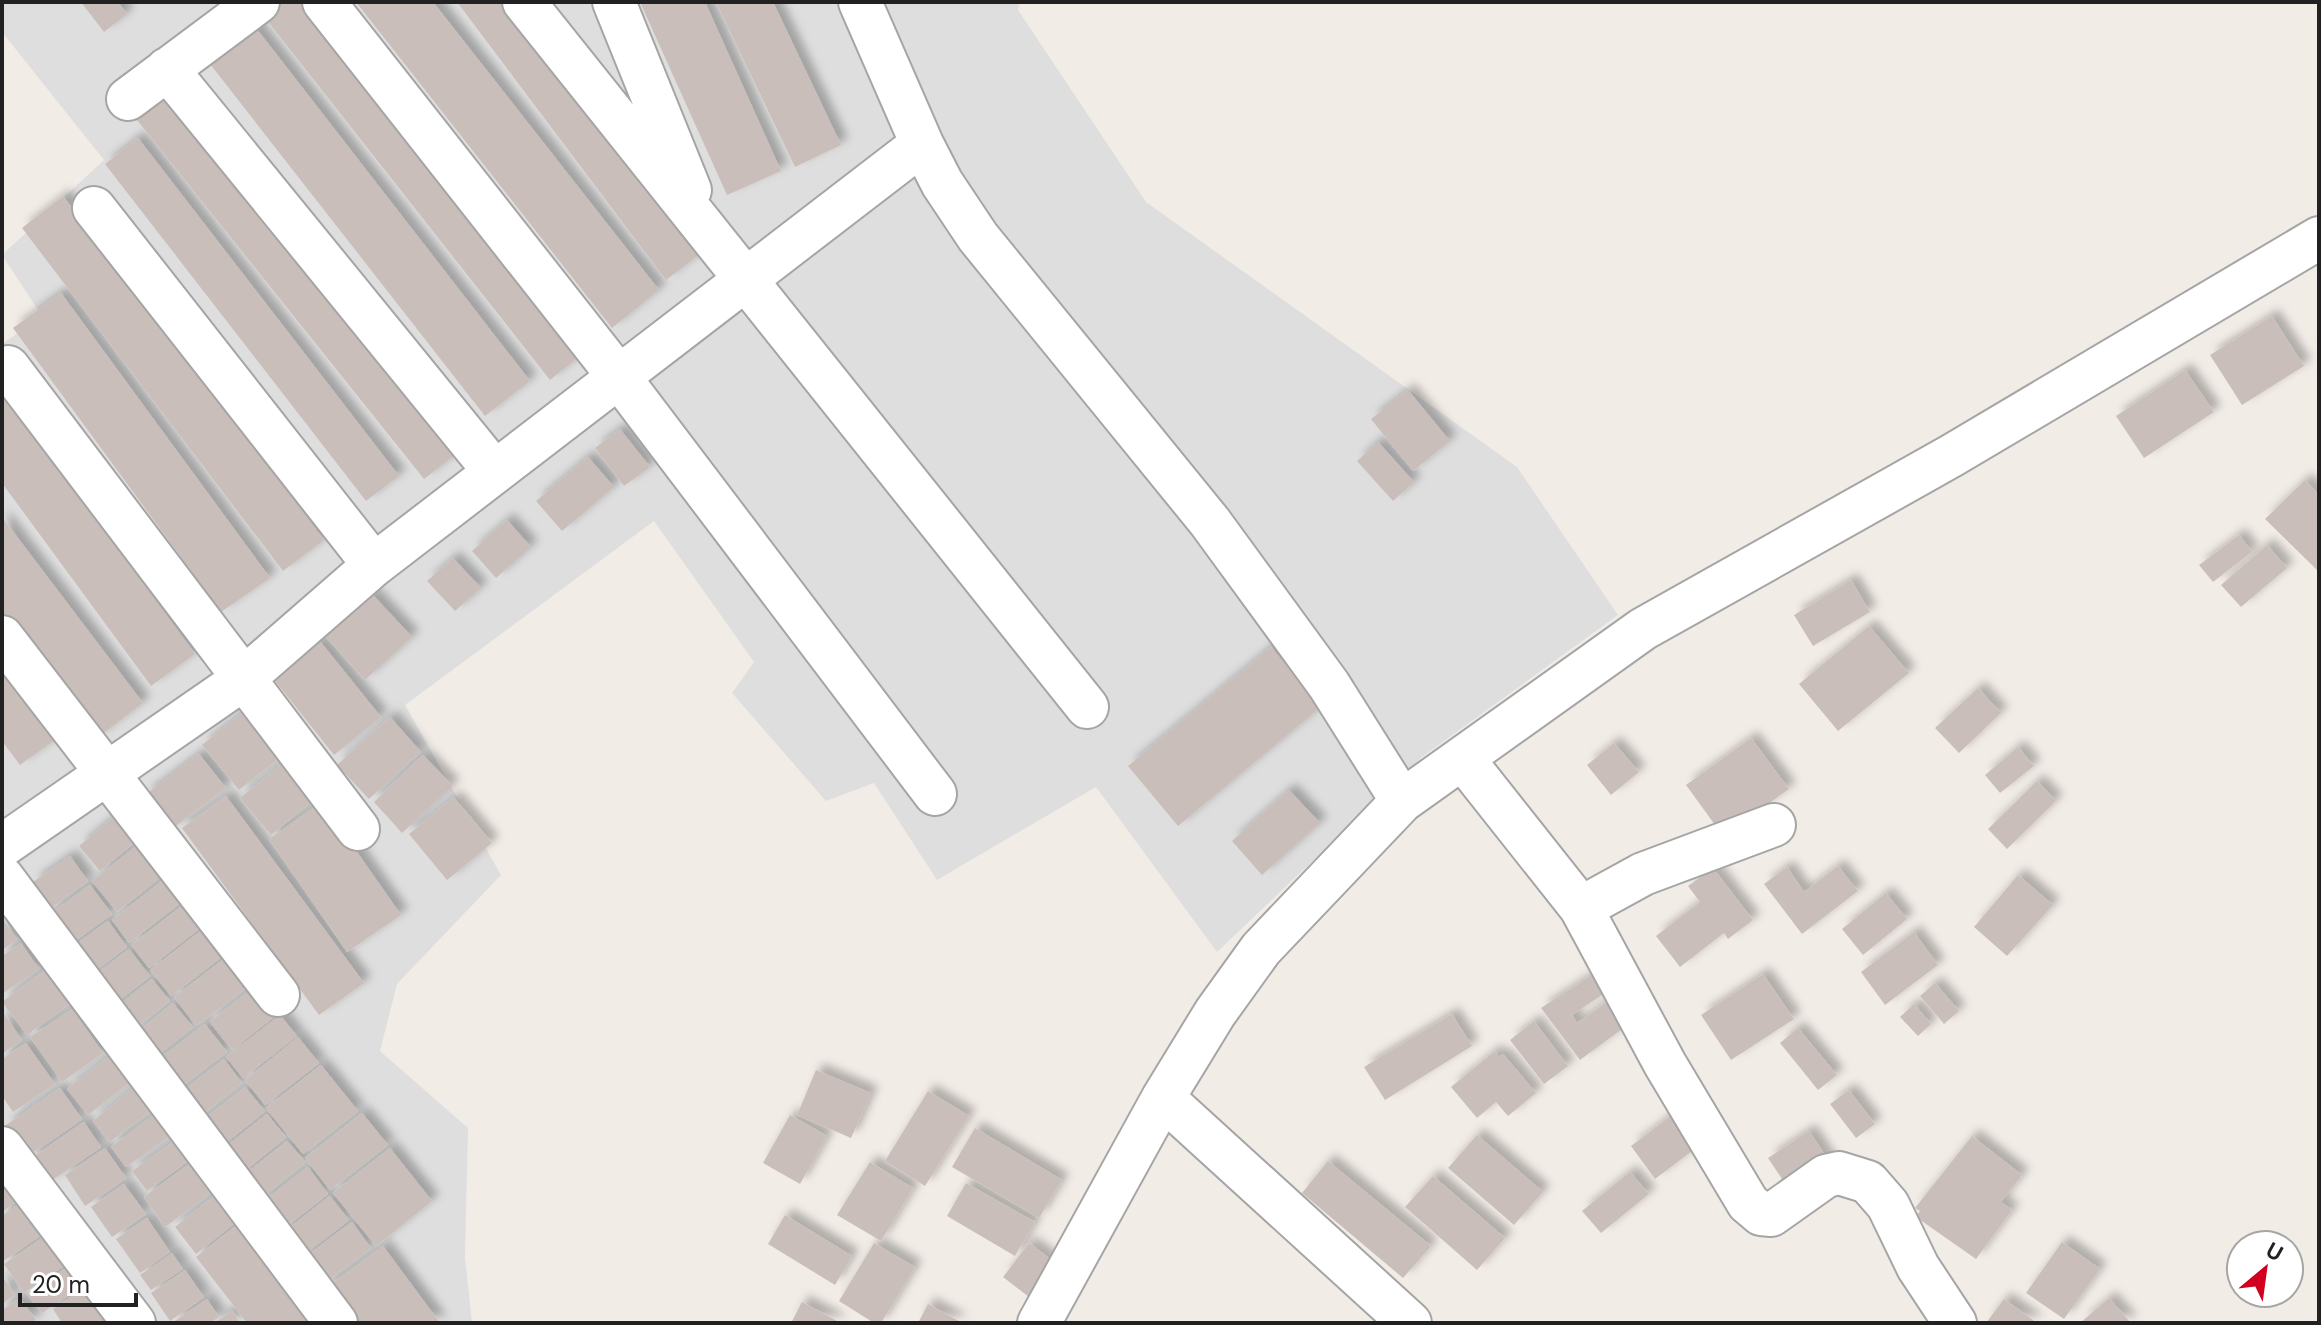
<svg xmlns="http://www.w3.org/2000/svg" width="2321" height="1325" font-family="'DM Sans',sans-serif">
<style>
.residential{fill:#dfdede}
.building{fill:#cabeba;filter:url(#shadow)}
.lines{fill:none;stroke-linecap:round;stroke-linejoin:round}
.minor-casing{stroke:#a5a5a5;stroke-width:46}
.minor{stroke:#fff;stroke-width:42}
</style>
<defs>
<filter id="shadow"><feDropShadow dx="7" dy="-7" stdDeviation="4" flood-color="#0004"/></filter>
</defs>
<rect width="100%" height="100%" fill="#f2ece7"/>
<path class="residential" d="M2,2h1018l-2,8 128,192 371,265 101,148 -196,142 -205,195 -121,-165 -159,93 -63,-97 -48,18 -94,-108 22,-31 -100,-141 -249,184 96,170 -104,109 -17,67 88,77 -3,129 7,66h-470v-979l40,-28 -40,-61 102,-95 -102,-128z"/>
<path class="building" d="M81,2h37l9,12 -23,18z
M278,2h29l278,350 -35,28 -288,-366z
M356,2h77l226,288 -47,38z
M457,2h52l191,252 -34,26z
M640,2h65l76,169 -54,24z
M716,2h57l68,143 -46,22z
M249,19l281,362 -45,35 -282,-361z
M164,82l296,369 -36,28 -295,-369z
M138,138l261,338 -33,25 -261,-337z
M63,196l261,344 -41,31 -261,-343z
M61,293l209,285 -49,34 -208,-284z
M2272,316l32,50 -62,39 -32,-50z
M2185,370l29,42 -70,46 -28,-42z
M1408,390l42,51 -37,30 -42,-52z
M2,391l193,263 -44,32 -149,-203z
M620,429l30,38 -26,19 -29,-38z
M1378,442l36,40 -21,19 -36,-40z
M588,457l26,30 -52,44 -26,-30z
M2305,480l14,15 -2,75 -52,-51z
M2,517l141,186 -46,35 -95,-125z
M507,520l24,27 -35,31 -24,-27z
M2239,535l13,17 -39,30 -14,-17z
M2267,545l20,23 -46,39 -20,-22z
M453,558l28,30 -26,23 -28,-30z
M1851,580l19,32 -57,34 -19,-31z
M371,593l41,44 -47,43 -40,-44z
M1869,626l40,47 -71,58 -39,-47z
M319,640l62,77 -47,38 -62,-78z
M1271,647l50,60 -143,119 -50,-60z
M2,662l57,75 -39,28 -18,-24z
M1978,688l23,25 -42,40 -24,-25z
M247,709l37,45 -45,36 -37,-45z
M390,717l31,35 -52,47 -32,-34z
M1751,738l38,51 -66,47 -37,-51z
M1614,743l25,29 -28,23 -24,-30z
M2018,747l16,19 -34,27 -15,-18z
M199,754l27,34 -54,41 -27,-34z
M423,755l30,31 -51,47 -28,-31z
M288,759l31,37 -48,39 -31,-37z
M2037,781l19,20 -49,48 -19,-20z
M1289,790l31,33 -58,52 -30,-34z
M226,796l138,187 -45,32 -137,-187z
M454,797l38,46 -45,37 -38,-46z
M322,802l79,113 -54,37 -78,-113z
M120,812l21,25 -41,34 -21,-25z
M144,840l24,31 -51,41 -25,-31z
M70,856l18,25 -37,27 -18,-26z
M1838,866l20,25 -56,43 -38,-50 23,-17 17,25z
M1713,868l40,52 -25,19 -4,-6 -44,34 -24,-31 44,-34 -12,-16z
M171,874l18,22 -60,47 -17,-23z
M2018,875l35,30 -46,51 -33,-29z
M90,885l22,29 -50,36 -22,-29z
M1886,893l21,26 -44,36 -21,-26z
M191,899l18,22 -60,47 -18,-23z
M2,918l15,22 -15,10z
M108,921l19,26 -43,31 -19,-26z
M211,923l21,26 -61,47 -21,-26z
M1914,932l24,33 -53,40 -24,-33z
M21,943l18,26 -37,25v-38z
M129,949l21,27 -41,32 -21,-27z
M233,952l23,28 -60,46 -22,-29z
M53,964l25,33 -51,38 -25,-33z
M1595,973l13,18 -36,24 5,8 34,-24 18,25 -49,36 -39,-52z
M1763,974l31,45 -63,41 -30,-45z
M152,979l18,22 -42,32 -17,-22z
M1935,983l24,28 -15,13 -24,-28z
M257,985l22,28 -47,37 -22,-28z
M173,1003l20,24 -43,34 -19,-23z
M1914,1004l17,20 -13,12 -18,-19z
M72,1009l31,44 -41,29 -32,-45z
M2,1011l20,29 -20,14z
M1452,1014l20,32 -87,54 -21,-33z
M280,1015l17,21 -54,42 -17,-21z
M1534,1021l34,45 -24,18 -34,-44z
M205,1024l22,28 -55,41 -21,-28z
M1798,1028l39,47 -19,15 -38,-47z
M298,1037l21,26 -54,42 -20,-25z
M26,1043l29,41 -42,28 -11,-16v-37z
M1495,1051l4,6 4,-3 33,39 -28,23 -12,-14 -19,16 -26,-31z
M111,1055l21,26 -44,34 -21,-26z
M224,1059l18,24 -48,38 -19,-24z
M321,1065l37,46 -55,43 -37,-46z
M816,1070l55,23 -20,45 -54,-23z
M136,1086l18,22 -44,34 -17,-21z
M245,1087l20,24 -48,39 -20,-25z
M60,1088l22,31 -54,37 -22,-31z
M1849,1090l26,34 -19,14 -26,-34z
M928,1091l41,25 -44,70 -40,-25z
M157,1113l16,21 -47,33 -15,-20z
M362,1113l26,32 -58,45 -25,-32z
M267,1114l19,23 -47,39 -20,-24z
M790,1115l37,21 -27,48 -37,-21z
M1672,1115l24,33 -41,31 -24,-33z
M84,1122l17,25 -53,36 -18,-24z
M975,1128l87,52 -23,38 -87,-51z
M1809,1131l22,33 -41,27 -22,-33z
M1477,1135l66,57 -29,33 -66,-57z
M1972,1136l50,39 -21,27 11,8 -36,49 -60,-42 4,-6 -5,-3z
M177,1139l14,20 -44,32 -15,-20z
M287,1141l19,21 -48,39 -18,-23z
M105,1148l21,30 -41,28 -20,-31z
M390,1148l42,53 -56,45 -43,-53z
M193,1161l22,29 -50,37 -21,-30z
M1328,1161l103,85 -28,32 -101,-85z
M870,1162l43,26 -32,53 -44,-26z
M308,1167l20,27 -48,37 -20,-27z
M1630,1172l19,22 -48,39 -19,-22z
M2,1176l20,22 -20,14z
M1433,1176l72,62 -28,32 -72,-63z
M966,1183l69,39 -20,34 -68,-40z
M124,1184l22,30 -34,23 -21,-30z
M219,1192l21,27 -44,35 -21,-27z
M330,1196l19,24 -48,37 -18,-24z
M24,1200l22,32 -44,30v-46z
M785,1215l67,41 -17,29 -67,-41z
M147,1218l23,34 -30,21 -24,-34z
M243,1220l79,103h-75l-51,-66z
M352,1222l19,26 -50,38 -20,-26z
M49,1233l20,29 -45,31 -20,-29z
M2062,1242l38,27 -36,50 -38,-26z
M874,1243l41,24 -34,56h-7l-35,-22z
M1029,1243l35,26 -26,35 -35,-27z
M383,1246l57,77h-88l-26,-35z
M172,1253l11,16 -32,21 -11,-15z
M73,1263l14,20 -45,30 -15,-19z
M185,1270l19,27 -34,24 -19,-28z
M2,1276l13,19 -13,9z
M90,1284l22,32 -9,7h-41l-9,-14z
M20,1298l16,22 -5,3h-29v-13z
M2109,1298l22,25h-51z
M207,1299l12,18 -9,6h-38z
M2004,1299l33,24h-51z
M802,1302l39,21h-50z
M928,1304l31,17 -1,2h-40z
M232,1311l8,12h-26z"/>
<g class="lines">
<defs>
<path id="minor" d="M324,2l295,375 316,417
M524,2l563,705
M614,2l76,188
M860,2l62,142 20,39 36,54 232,285 119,163 73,116
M167,69l328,403
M128,99l130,-97
M94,208l280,357
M8,367l350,462
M2,637l276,358
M1463,759l118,149 84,156 83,139 13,11 10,1 55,-39 13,-3 29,9 20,23 30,62 37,56
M2,846l240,-166 132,-115 548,-421
M2,877l334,446
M1581,908l62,-34 131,-49
M1163,1098l247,225
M2,1148l132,175
M1039,1323l124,-225 52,-85 46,-64 141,-148 241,-172 308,-173 368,-218"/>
</defs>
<use href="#minor" class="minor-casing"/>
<use href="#minor" class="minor"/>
</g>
<rect width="2321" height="1325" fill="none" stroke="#212121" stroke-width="8"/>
<g transform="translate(2265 1269) rotate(29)"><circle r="38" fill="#ffffff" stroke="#a6a6a6" stroke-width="2"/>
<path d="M0-6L14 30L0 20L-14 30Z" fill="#d20020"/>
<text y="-12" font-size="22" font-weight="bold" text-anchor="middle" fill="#212121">U</text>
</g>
<path d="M20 1293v12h116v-12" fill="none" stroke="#212121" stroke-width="4"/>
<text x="32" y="1293" font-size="24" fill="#212121" stroke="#ffffff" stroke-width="6" paint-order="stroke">20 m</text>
</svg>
